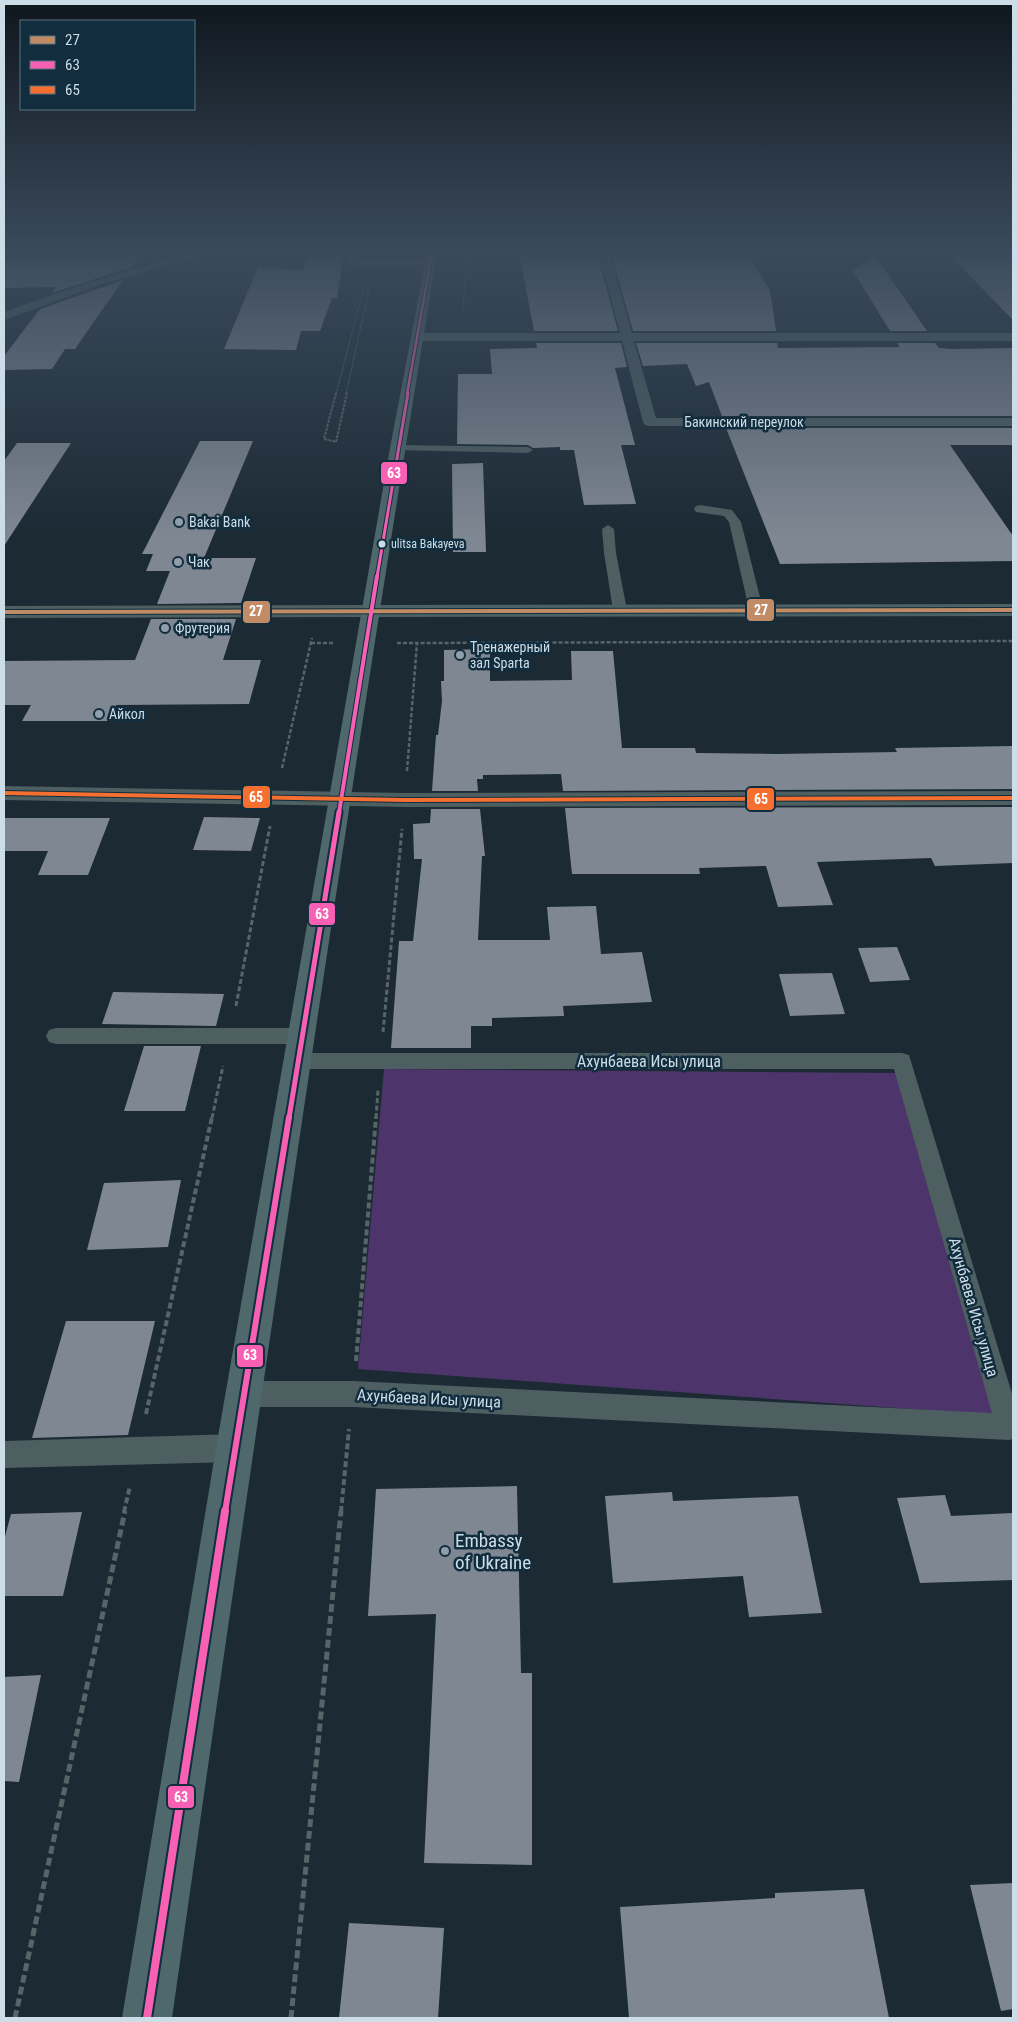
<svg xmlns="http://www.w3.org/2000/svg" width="1017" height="2022" font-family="'Roboto Condensed',sans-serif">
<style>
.green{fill:#4d346a}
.building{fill:#7f8792}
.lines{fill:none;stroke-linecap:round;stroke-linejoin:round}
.path-far5{stroke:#576569;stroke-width:1;stroke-dasharray:2.5 1;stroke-linecap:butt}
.path-far4{stroke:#576569;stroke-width:2;stroke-dasharray:3 1;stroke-linecap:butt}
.path-far3{stroke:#576569;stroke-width:2.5;stroke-dasharray:4 2;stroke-linecap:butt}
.path-far2{stroke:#576569;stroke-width:3;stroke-dasharray:5 2.5;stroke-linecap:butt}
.path-far1{stroke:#576569;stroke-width:4;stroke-dasharray:6 3;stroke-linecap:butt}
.path{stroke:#576569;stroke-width:5;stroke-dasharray:8 4;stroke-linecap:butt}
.lane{fill:#4d5f61;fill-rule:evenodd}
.street{fill:#4d5f61;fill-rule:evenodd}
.secondary{fill:#4b6164;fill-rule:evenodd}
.primary{fill:#4e686b;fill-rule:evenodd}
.bus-1-casing{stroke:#112d3e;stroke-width:6}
.bus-2-far5-casing{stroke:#112d3e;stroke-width:4.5}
.bus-2-far4-casing{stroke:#112d3e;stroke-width:5}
.bus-2-far3-casing{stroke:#112d3e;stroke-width:6}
.bus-2-far2-casing{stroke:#112d3e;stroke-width:9}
.bus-2-far1-casing{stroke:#112d3e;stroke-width:10}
.bus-2-casing{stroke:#112d3e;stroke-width:12}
.bus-3-casing{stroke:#112d3e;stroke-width:6}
.bus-1{stroke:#c18c65;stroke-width:4}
.bus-2-far5{stroke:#f860b3;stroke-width:2.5}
.bus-2-far4{stroke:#f860b3;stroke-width:3}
.bus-2-far3{stroke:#f860b3;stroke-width:4}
.bus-2-far2{stroke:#f860b3;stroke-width:5}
.bus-2-far1{stroke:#f860b3;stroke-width:6}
.bus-2{stroke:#f860b3;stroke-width:8}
.bus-3{stroke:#f46f30;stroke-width:4}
.poi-dot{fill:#8f9ea9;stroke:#112d3e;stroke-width:2}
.bus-dot{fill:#cddde8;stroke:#112d3e;stroke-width:2}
.labels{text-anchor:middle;stroke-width:5;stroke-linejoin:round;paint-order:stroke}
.far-bus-label{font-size:12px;fill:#cddde8;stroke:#112d3e;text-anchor:start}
.far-street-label{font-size:14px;fill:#cddde8;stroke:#112d3e}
.far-poi-label{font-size:14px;fill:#cddde8;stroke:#112d3e;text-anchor:start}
.street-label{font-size:16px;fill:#cddde8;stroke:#112d3e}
.near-poi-label{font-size:19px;fill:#cddde8;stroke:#112d3e;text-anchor:start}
.line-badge{stroke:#112d3e;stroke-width:2}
.badge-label{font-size:14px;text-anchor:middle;font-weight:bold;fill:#fff}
</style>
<rect width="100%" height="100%" fill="#1c2a34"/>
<path class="green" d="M384,1069l512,4 98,342 -636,-46z"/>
<path class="building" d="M56,253h86l-10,14 -80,26 4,-6 -52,1v-28z
M311,253h33l-7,45h-5l-12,33h-19l-5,19 -72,-1 34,-82 44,3z
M519,253h78l21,78h-84z
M611,253h136l23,37 6,41h-143z
M948,253h65v67z
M875,256l52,75h-37l-37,-60z
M123,280l-48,69h-10l-13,20 -48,1v-14l36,-47z
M536,343h85l6,24 -12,1 20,77h-14l15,59 -52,1 -10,-55h-14v-3l-27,1 -5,-3 -71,-1 1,-70h34l-2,-25 47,-1z
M636,343h141l1,5 122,-1 -3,-4h38l4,5 14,1 60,-1v68h-291l-13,-34 -13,4 -9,-22 -44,2z
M726,428h287v17h-63l63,91v25l-233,3z
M200,441h53l-49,117h52l-15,45 -84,1 13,-33h-24l7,-17h-11z
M17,443h54l-67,103v-85z
M483,463l3,89h-33l-1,-88z
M151,619h85l-13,41h38l-12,44 -133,1 -7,16h-87l9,-16h-27v-44l131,-1z
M490,649v32l82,-1 -1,-29h42l9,97h73l1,5 81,1 120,-2 -2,-4 118,-2v43l-450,2 -2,-17 -78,1v4h-6l1,12h-46l4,-56h2l4,-34 -1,-20h3v-31z
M1013,807v56l-78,3 -4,-8 -114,4 16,43 -55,2 -12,-41 -67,2 1,6h-128l-7,-66z
M431,809h49l5,47h-3l-4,84h72l-3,-33 49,-1 5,48 41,-2 10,50 -89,4 1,10 -72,2v8h-21v22h-80l8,-107h14l9,-82h-8l-1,-35 17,-1z
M204,817l56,1 -9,33 -58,-1z
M4,818h106l-22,57h-50l10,-24h-44z
M897,947l13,33 -40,2 -12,-34z
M832,973l13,41 -55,2 -11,-42z
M113,992l111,2 -8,32 -114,-2z
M144,1046h57l-16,65h-61z
M181,1180l-13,67 -81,3 17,-67z
M66,1321h89l-27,114 -96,3z
M517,1486l4,187h11v192l-108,-2 12,-249 -68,2 8,-127z
M672,1492l1,9 125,-5 24,117 -73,4 -6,-41 -130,7 -8,-87z
M945,1495l6,21 62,-3v67l-93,3 -23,-85z
M82,1512l-19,84h-59v-56l7,-26z
M41,1675l-22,107 -15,-1v-104z
M1013,1883v126l-12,2 -31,-126z
M864,1889l25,129h-260l-9,-111 155,-9v-5z
M349,1923l95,5 -6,90h-99z"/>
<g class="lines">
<path class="path-far5" d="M463,311l4,-58
M336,394l28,-107
M346,394l24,-108"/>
<path class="path-far4" d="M336,393l-12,46 12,3 11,-49"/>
<path class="path-far3" d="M311,643h23
M397,643h20
M282,768l30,-130
M407,771l10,-128 596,-2"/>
<path class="path-far2" d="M236,1006l34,-180
M383,1032l19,-203
M212,1118l11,-52
M376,1118l2,-28"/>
<path class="path-far1" d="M356,1361l20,-244
M146,1414l66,-297
M124,1512l6,-26
M341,1512l8,-83"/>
<path class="path" d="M15,2018l110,-507
M291,2018l50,-507"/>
<path class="lane" d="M346,253h8l-1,4 2,4h75l4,2 -4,2h-80l-5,-8z
M398,445l130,2 5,3 -5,3 -134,-3 -1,-2 1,-2z
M700,505l32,5 9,12 22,87 -2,3 -5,1 -7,-4 -20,-87 -5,-6 -28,-4 -2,-3 2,-3z
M608,525l6,4 2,24 11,57 -7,4 -7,-4 -9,-57 -2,-24z
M56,1028h247l7,2 3,6 -3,6 -7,2h-247l-7,-2 -3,-6 3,-6z
M299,1053h603l7,2 104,342v42l-4,1 -656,-33h-109l-9,-4 -4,-9 4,-9 9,-4h109l639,32 -98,-344h-595l-7,-2 -3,-6 3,-6z
M235,1434l10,4 4,10 -4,10 -10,4 -231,6v-27z"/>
<path class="street" d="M188,253h16l-1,2 -103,30 -96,35v-8l88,-31z
M599,253h10l23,80h381v8h-379l22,77h357v8h-363l-5,-1 -2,-3 -21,-81h-205l-6,-4 6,-4h203z
M371,605l7,2 2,4 -2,4 -7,2 -367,1v-12z
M4,786l401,7 608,-2v14l-608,2 -401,-7z"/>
<path class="secondary" d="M1013,604v12l-642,1 -7,-2 -2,-4 2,-4 7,-2z"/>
<path class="primary" d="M427,253h10c-96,587 -181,1176 -265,1765h-50l94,-570 174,-1000z"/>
<defs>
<path id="bus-1" d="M4,612l1009,-2"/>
<path id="bus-2-far5" d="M407,394l25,-141"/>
<path id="bus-2-far4" d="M377,577l31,-184"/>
<path id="bus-2-far3" d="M339,813l38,-237"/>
<path id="bus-2-far2" d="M289,1118l50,-306"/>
<path id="bus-2-far1" d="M225,1512l64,-395"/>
<path id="bus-2" d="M147,2018l78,-507"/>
<path id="bus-3" d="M4,793l401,7 608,-2"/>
</defs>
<use href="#bus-1" class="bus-1-casing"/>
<use href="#bus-2-far5" class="bus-2-far5-casing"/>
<use href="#bus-2-far4" class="bus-2-far4-casing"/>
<use href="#bus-2-far3" class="bus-2-far3-casing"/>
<use href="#bus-2-far2" class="bus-2-far2-casing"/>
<use href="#bus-2-far1" class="bus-2-far1-casing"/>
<use href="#bus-2" class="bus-2-casing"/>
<use href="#bus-3" class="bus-3-casing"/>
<use href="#bus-1" class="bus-1"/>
<use href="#bus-2-far5" class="bus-2-far5"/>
<use href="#bus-2-far4" class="bus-2-far4"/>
<use href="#bus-2-far3" class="bus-2-far3"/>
<use href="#bus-2-far2" class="bus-2-far2"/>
<use href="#bus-2-far1" class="bus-2-far1"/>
<use href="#bus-2" class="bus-2"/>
<use href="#bus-3" class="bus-3"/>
</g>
<linearGradient id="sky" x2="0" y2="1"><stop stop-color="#0f171d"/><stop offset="0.47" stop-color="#3a4a5c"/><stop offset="1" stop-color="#3a4a5c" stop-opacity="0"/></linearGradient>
<rect width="1017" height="536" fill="url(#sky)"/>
<g class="poi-dot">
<circle cx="179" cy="522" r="5"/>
<circle cx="178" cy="562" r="5"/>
<circle cx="165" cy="628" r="5"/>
<circle cx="460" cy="655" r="5"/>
<circle cx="99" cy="714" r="5"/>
<circle cx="445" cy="1551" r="5"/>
</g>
<circle class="bus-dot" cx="382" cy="544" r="4.5"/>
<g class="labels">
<g class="far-bus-label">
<text x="391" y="548">ulitsa Bakayeva</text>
</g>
<g class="far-street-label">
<text x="744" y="427">Бакинский переулок</text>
</g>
<g class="far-poi-label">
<text x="189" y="527">Bakai Bank</text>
<text x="188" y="567">Чак</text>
<text x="175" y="633">Фрутерия</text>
<text x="470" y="652">Тренажерный<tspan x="470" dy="16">зал Sparta</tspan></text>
<text x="109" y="719">Айкол</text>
</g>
<g class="street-label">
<text x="649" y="1067">Ахунбаева Исы улица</text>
<text transform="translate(974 1307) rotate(74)" y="6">Ахунбаева Исы улица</text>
<text transform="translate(429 1398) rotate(3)" y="6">Ахунбаева Исы улица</text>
</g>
<g class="near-poi-label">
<text x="455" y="1547">Embassy<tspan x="455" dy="22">of Ukraine</tspan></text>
</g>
</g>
<g class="line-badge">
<rect x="380" y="461" width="28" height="24" rx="5" fill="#f860b3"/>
<rect x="746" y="598" width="29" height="24" rx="5" fill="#c18c65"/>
<rect x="242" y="600" width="29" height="24" rx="5" fill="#c18c65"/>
<rect x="242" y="785" width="29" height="24" rx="5" fill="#f46f30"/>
<rect x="746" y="787" width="29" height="24" rx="5" fill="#f46f30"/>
<rect x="308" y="902" width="28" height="24" rx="5" fill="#f860b3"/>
<rect x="236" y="1344" width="28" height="24" rx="5" fill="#f860b3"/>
<rect x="167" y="1785" width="28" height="24" rx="5" fill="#f860b3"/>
</g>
<g class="badge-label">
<text x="394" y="478">63</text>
<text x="761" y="615">27</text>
<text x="256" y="616">27</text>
<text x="256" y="802">65</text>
<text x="761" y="804">65</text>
<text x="322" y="919">63</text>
<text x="250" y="1360">63</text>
<text x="181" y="1802">63</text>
</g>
<rect width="1017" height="2022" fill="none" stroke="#cddde8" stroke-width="10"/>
<rect x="20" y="20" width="175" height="90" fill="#112d3e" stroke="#5c7382"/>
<rect x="30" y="36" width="25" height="8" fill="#c18c65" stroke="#5c7382"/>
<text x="65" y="45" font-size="15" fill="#cddde8">27</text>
<rect x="30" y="61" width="25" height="8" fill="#f860b3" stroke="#5c7382"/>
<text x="65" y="70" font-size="15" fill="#cddde8">63</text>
<rect x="30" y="86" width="25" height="8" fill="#f46f30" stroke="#5c7382"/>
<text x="65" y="95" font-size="15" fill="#cddde8">65</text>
</svg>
